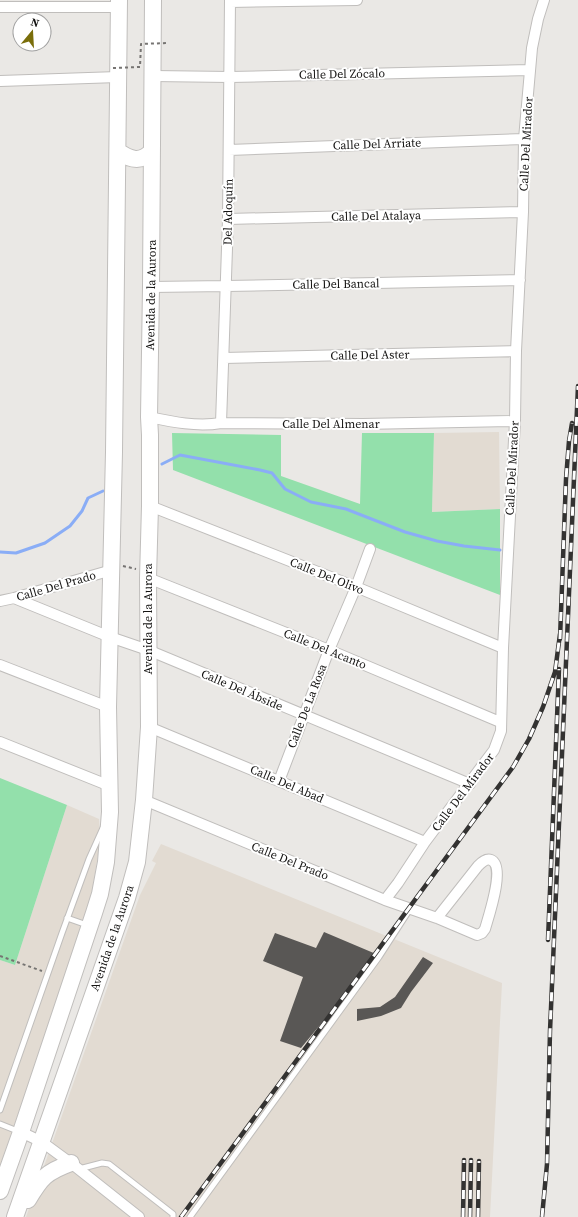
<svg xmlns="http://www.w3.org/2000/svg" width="578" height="1217" font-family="'Source Serif 4',serif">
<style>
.built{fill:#e2dbd2}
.green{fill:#93e0ab}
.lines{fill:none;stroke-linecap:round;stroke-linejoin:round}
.stream{stroke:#8aadf6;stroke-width:3}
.building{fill:#595755}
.lane-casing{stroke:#c0bebc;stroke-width:7}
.street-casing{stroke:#c0bebc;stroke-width:12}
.primary-casing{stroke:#c0bebc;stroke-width:18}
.path{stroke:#767472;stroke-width:2;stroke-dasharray:3 3;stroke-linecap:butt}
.lane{stroke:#fff;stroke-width:5}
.street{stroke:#fff;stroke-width:10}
.primary{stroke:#fff;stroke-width:16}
.rail-casing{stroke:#333231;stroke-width:4.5}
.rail{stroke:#fff;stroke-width:3;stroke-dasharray:9;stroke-linecap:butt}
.path-bridge{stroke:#767472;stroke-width:2;stroke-dasharray:3 3;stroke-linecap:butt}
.labels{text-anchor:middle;stroke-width:4;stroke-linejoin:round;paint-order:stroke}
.street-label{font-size:12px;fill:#151413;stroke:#fff}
</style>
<rect width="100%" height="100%" fill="#eae8e5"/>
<path class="built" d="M499,432l1,77 -68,3 2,-79z
M67,805l32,14 1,15 -2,21 -9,54 -10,30 -59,169 -20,58v-206l15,5z
M161,844l341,139 -12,234h-464l114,-322 16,-32 -4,-2z"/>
<path class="green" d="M172,433l109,2v41l79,28 2,-71h72l-2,79 68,-3v86l-327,-125z
M0,778l67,27 -52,160 -15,-5z"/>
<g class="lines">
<path class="stream" d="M162,464l18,-9 80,15 12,3 13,16 26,13 35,7 59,23 32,9 27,5 36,4
M0,552l16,1 29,-10 25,-17 12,-15 6,-13 15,-7"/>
</g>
<path class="building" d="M324,932l52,22 -23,31 -52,63 -21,-7 23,-64 -40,-16 12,-28 41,15z
M423,957l10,6 -22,29 -10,16 -20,8 -24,5v-12l23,-2 15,-10z"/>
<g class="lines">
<defs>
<path id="lane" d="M67,918l20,7
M0,1110l62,-177 27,-74 14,-31
M0,1124l20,8
M79,1169l23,-6 7,1 64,50v3
M190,1217l189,-260 31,-48"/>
<path id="street" d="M230,2l127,-2
M0,7h119
M153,76l77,1 300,-7
M0,81l118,-4
M229,150l295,-11
M228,219l295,-7
M151,287l75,-1 294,-6
M224,358l292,-7
M149,417c24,5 48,10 72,6l142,1 152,-3
M221,423l7,-204 2,-219
M150,506l206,81 147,61
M148,578l181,72 171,72
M14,598l96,39 38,13 322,134
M0,601l14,-3 98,-28
M0,665l108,42
M149,727l276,115
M0,742l110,44
M279,781l50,-131 27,-63 14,-38
M144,800l241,100 52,18 40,17 5,-2 3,-4c3,-11 21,-63 6,-69 -5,-2 -10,3 -13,6l-41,52
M385,900l13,-17 27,-41 69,-92 7,-19 2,-83 12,-227 1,-70 7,-139 1,-73 8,-91 6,-29 6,-19
M21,1132l21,10 34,25 63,50"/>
<path id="primary" d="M118,151c12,9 23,12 34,0
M0,1191l21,-59 73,-219 6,-19 6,-32 4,-50 -2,-105 6,-255 5,-452
M28,1200c13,-22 18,-28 43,-37
M15,1217l112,-319 10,-36 7,-62 5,-73 -1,-149 2,-72v-71l-1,-18 2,-130 2,-287"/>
</defs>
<use href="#lane" class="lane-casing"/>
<use href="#street" class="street-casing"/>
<use href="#primary" class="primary-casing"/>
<path class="path" d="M123,566l13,3
M0,956l42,15"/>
<use href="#lane" class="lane"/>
<use href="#street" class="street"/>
<use href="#primary" class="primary"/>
<defs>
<path id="rail" d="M560,639l6,-160 3,-38 3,-18
M548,940l11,-271
M181,1217l332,-450 16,-28 14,-32 12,-35 5,-38
M463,1217l1,-57
M470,1217l1,-57
M478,1217l1,-56
M542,1217l5,-53 3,-133 28,-645"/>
</defs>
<use href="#rail" class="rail-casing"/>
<use href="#rail" class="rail"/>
<path class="path-bridge" d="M113,68l27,-1 1,-23 26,-1"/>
</g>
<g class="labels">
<g class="street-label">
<text transform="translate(342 74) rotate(-1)" y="4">Calle Del Zócalo</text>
<text transform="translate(377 144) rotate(-2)" y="4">Calle Del Arriate</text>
<text transform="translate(526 144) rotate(-87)" y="4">Calle Del Mirador</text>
<text transform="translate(228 212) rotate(-89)" y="4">Del Adoquín</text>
<text transform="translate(376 216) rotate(-1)" y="4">Calle Del Atalaya</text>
<text transform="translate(336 284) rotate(-1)" y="4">Calle Del Bancal</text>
<text transform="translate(151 295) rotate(-89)" y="4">Avenida de la Aurora</text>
<text transform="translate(370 355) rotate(-1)" y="4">Calle Del Aster</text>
<text x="331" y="428">Calle Del Almenar</text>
<text transform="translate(512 468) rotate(-87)" y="4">Calle Del Mirador</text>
<text transform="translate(327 576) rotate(22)" y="4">Calle Del Olivo</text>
<text transform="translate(56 586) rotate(-16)" y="4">Calle Del Prado</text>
<text transform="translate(148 619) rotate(-90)" y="4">Avenida de la Aurora</text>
<text transform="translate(325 649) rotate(22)" y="4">Calle Del Acanto</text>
<text transform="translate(242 690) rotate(23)" y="4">Calle Del Ábside</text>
<text transform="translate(307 706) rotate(-69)" y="4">Calle De La Rosa</text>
<text transform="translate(287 784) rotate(23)" y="4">Calle Del Abad</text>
<text transform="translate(463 792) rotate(-53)" y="4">Calle Del Mirador</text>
<text transform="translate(290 861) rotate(22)" y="4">Calle Del Prado</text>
<text transform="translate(112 938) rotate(-71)" y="4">Avenida de la Aurora</text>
</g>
</g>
<g transform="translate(32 32) rotate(18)"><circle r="19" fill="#ffffff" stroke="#a1a1a1"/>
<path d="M0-3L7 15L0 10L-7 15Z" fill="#7a6e0b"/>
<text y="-6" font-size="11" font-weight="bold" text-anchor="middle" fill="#151413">N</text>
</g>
</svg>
